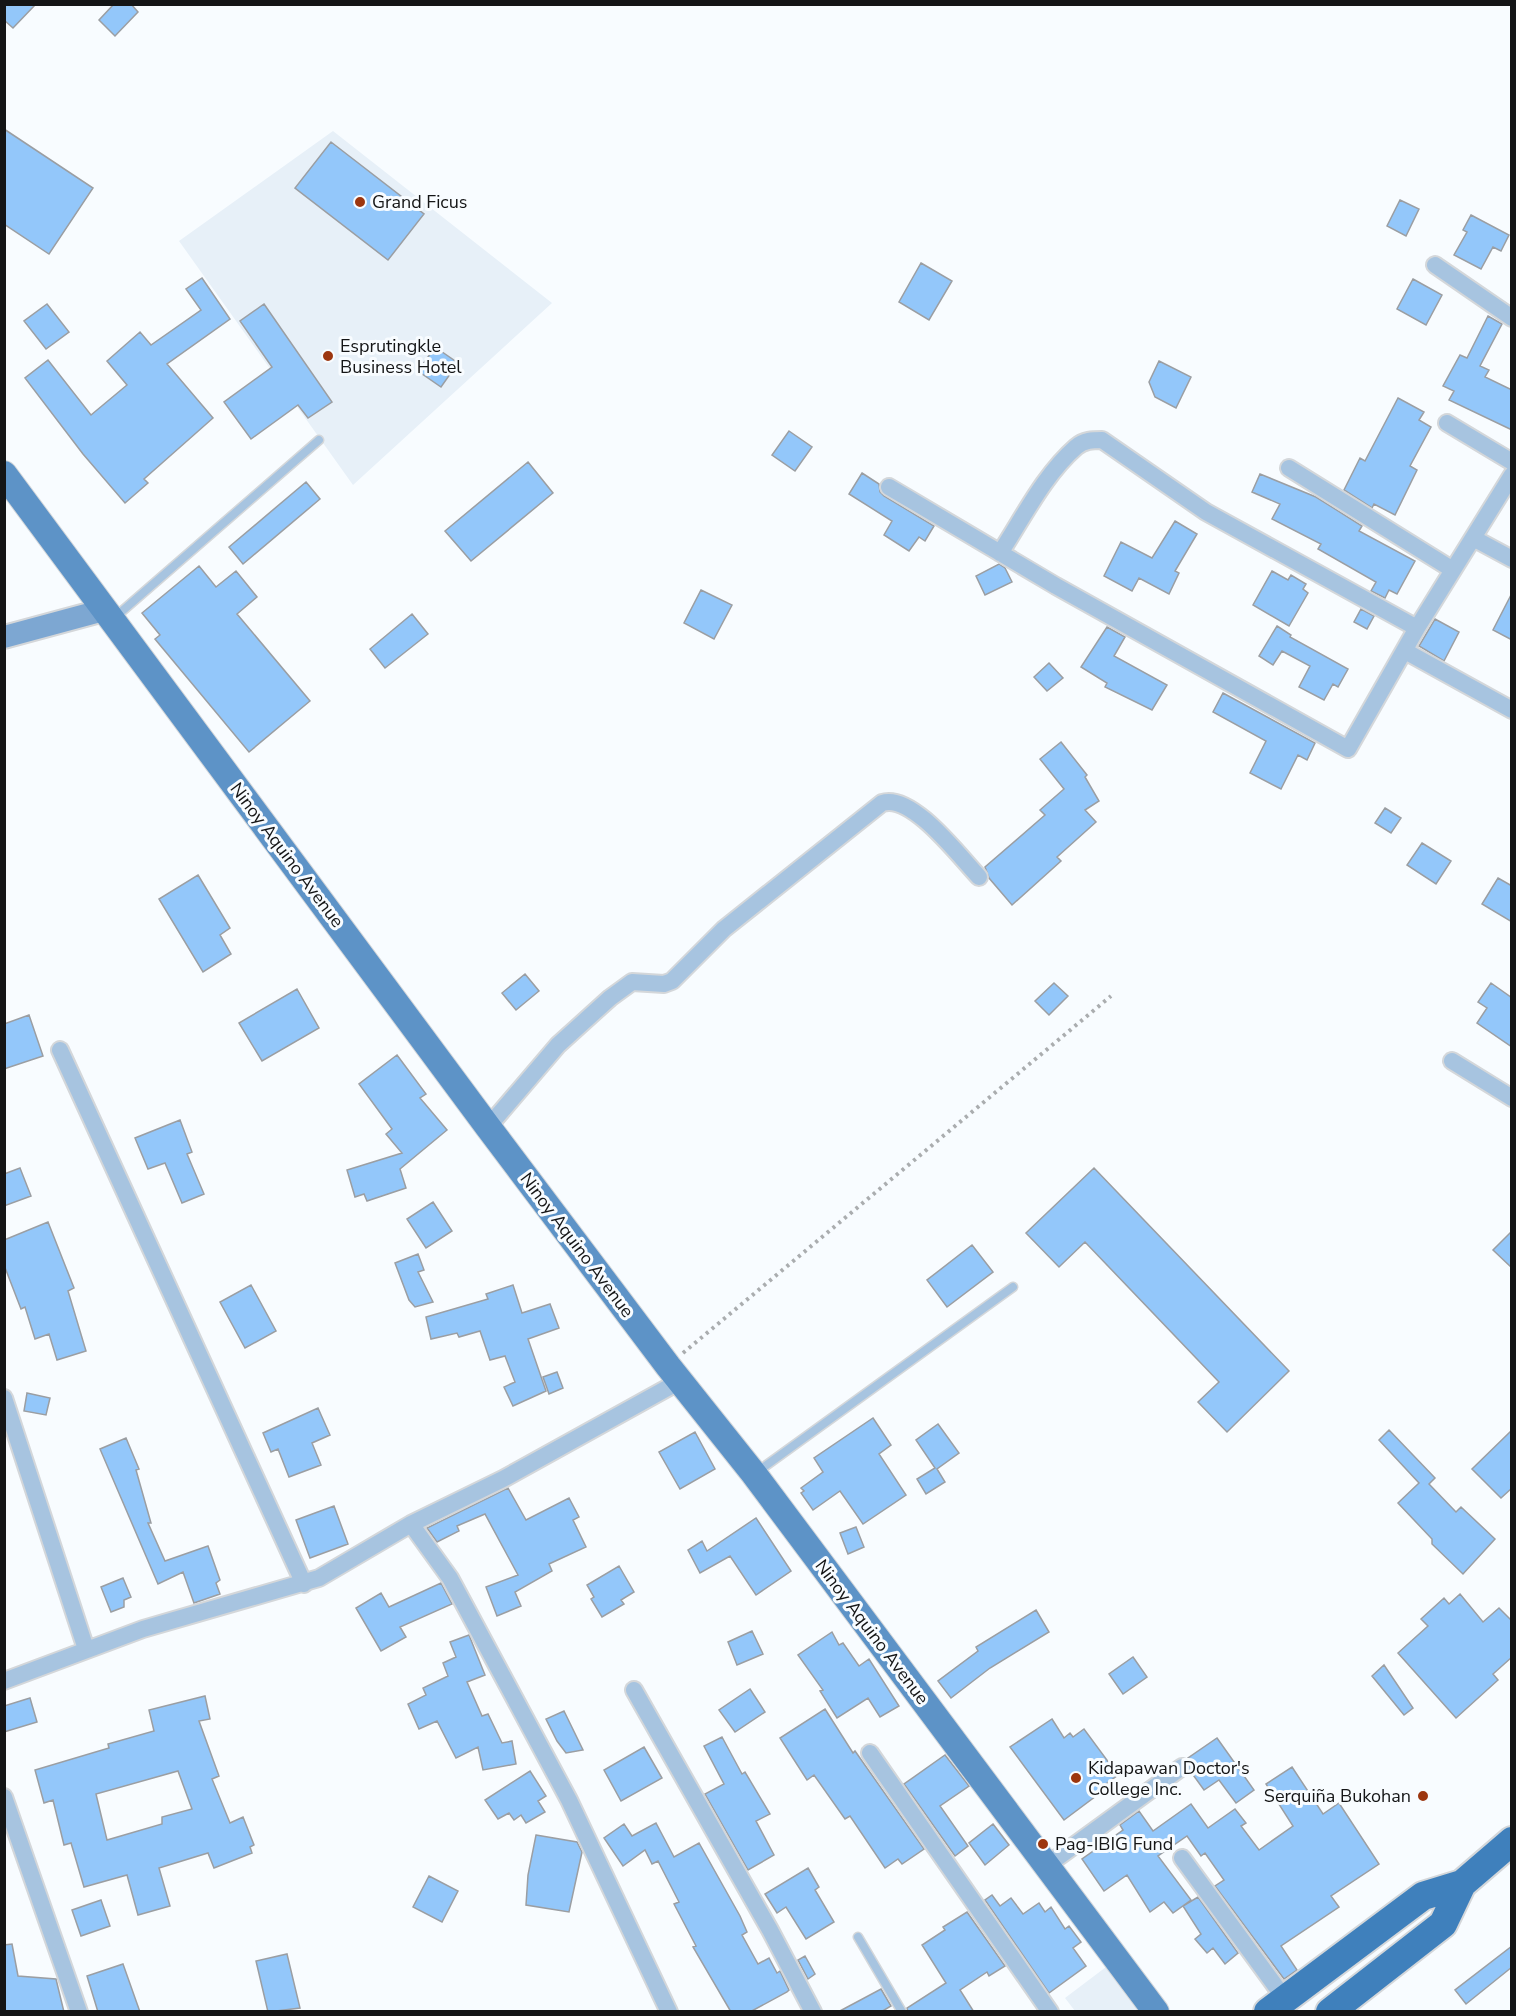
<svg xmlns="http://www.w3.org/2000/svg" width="1516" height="2016" font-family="'Nunito Sans',sans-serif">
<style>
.built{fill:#e7f0f8}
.building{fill:#93c7fa;stroke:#9b9ea2;stroke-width:1.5;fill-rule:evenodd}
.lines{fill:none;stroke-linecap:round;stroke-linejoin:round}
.lane-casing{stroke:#d4d7da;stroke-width:11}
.street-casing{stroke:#d4d7da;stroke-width:20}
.secondary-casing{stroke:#d4d7da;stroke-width:26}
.primary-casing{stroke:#d4d7da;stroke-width:28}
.highway-casing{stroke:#d4d7da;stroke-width:32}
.path{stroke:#aaadaf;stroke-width:4;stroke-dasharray:3 4.5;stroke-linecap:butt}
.lane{stroke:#a7c4e0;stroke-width:8}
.street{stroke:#a7c4e0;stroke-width:16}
.secondary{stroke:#7da7d2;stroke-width:22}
.primary{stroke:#5d93c7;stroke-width:26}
.highway{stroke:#3f80bc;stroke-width:28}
.poi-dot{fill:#9c360f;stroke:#f8fcff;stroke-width:2}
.labels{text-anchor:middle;stroke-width:6;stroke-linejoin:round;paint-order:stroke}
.poi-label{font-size:18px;fill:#141516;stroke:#f8fcff;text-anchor:start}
.street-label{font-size:18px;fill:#141516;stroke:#f8fcff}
</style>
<rect width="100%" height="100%" fill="#f8fcff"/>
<path class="built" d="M333,131l219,172 -199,182 -174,-244z
M1106,1967l33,44h-64l-10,-13z"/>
<path class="building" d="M4,4h32l-23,24 -9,-8z
M114,4h17l7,8 -23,24 -16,-16z
M4,129l89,59 -44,66 -45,-30z
M331,142l93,72 -36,46 -93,-72z
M1400,200l19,9 -13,27 -19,-10z
M1471,215l38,20 -8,16 -8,-4 -12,22 -27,-14 13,-23 -4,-2z
M921,263l31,18 -23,39 -30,-18z
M202,278l28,41 -63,45 46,54 -69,61 4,4 -23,20 -42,-49 -58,-76 23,-18 43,55 36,-30 -20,-24 33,-29 11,13 50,-35 -15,-21z
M1413,279l29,16 -16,30 -29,-16z
M47,304l22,28 -23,17 -22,-28z
M264,304l68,98 -24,16 -10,-13 -47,34 -27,-37 48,-35 -32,-46z
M1488,316l14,8 -22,42 9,4 -4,7 27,13v40l-63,-30 5,-9 -11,-5 17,-31 7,3z
M435,347l23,16 -17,24 -23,-16z
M1159,361l32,16 -15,31 -21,-11 -6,-15z
M1398,398l26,14 -5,8 12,7 -21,39 7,4 -22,45 -21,-11 -2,4 -28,-18 16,-32 5,3z
M789,431l23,16 -17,24 -23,-16z
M528,462l25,31 -82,68 -26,-30z
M862,473l17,11 1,8 4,4 50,30 -9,15 -6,-4 -10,14 -25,-16 8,-14 -43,-27z
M1260,474l56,23 46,29 -3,5 56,30 -18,33 -8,-4 -4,8 -14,-7 5,-9 -58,-33 3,-5 -49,-25 8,-15 -28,-12z
M306,482l14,17 -77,65 -14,-17z
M1175,521l22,13 -22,37 4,2 -10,21 -30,-16 -7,13 -28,-15 17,-34 31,16z
M999,564l6,4 7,14 -27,13 -9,-19z
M199,566l17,21 20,-16 21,26 -20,17 73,87 -61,51 -94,-113 5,-4 -18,-22z
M1272,571l16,9 3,-5 15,9 -3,5 5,4 -19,33 -36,-21z
M701,590l31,15 -18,34 -30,-16z
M1512,593v47l-19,-10z
M1361,609l13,7 -7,13 -13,-7z
M412,614l16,20 -43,34 -15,-19z
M1435,619l24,13 -15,29 -25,-15z
M1277,626l14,9 -1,2 58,32 -10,18 -5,-3 -9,16 -25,-13 11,-21 -28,-15 -9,14 -14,-9z
M1107,627l18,10 -11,19 53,29 -15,25 -47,-23 2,-4 -26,-16z
M1049,663l14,15 -16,13 -13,-14z
M1223,693l92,50 -8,17 -9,-5 -17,34 -31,-16 16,-32 -53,-29z
M1061,742l26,33 -2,2 14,24 -14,9 11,12 -39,35 4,4 -49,44 -23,-27 -4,-11 60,-52 -5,-5 24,-21 -24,-30z
M1385,808l16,10 -10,15 -16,-10z
M1422,843l29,18 -15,23 -29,-19z
M198,875l32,53 -10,7 11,19 -28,18 -44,-73z
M1498,878l14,8v36l-30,-18z
M525,974l14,17 -23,19 -14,-17z
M1054,983l14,13 -19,19 -14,-14z
M1491,983l21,15v49l-35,-24 10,-15 -9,-6z
M297,989l22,39 -57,33 -23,-38z
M29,1015l14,41 -39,13v-45z
M397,1055l29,39 -6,4 27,32 -47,39 6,19 -39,13 -3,-7 -9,3 -8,-27 55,-17 -16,-19 6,-5 -33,-45z
M180,1120l12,32 -5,2 17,40 -22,9 -17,-40 -17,6 -13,-31z
M20,1168l11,28 -27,10v-32z
M1094,1168l195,203 -62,61 -29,-30 21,-20 -134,-140 -26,25 -33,-34z
M433,1202l19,29 -26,17 -19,-29z
M48,1222l26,66 -6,3 18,60 -29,9 -8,-26 -14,5 -10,-32 -4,2 -17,-44v-25z
M1512,1231v37l-19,-18z
M972,1245l21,27 -46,35 -20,-27z
M418,1254l6,16 -6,2 15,30 -18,5 -6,-7 -14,-37z
M251,1285l25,46 -31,17 -25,-46z
M513,1285l9,28 28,-9 9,24 -31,11 18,52 -33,15 -9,-19 11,-5 -10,-26 -15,4 -10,-29 -21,6 -2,-4 -26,6 -5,-22 62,-18 -2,-5z
M557,1372l6,16 -14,6 -6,-17z
M27,1393l23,5 -4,17 -22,-4z
M318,1408l12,27 -18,8 9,22 -32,12 -11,-28 -7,3 -8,-19z
M873,1418l18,27 -12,9 27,41 -43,29 -23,-33 -27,19 -12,-17 3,-2 -3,-3 22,-16 -9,-14z
M938,1424l21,29 -22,16 8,13 -19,12 -9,-15 18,-11 -19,-28z
M1389,1430l46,48 -6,6 27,28 5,-5 34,32 -32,35 -31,-30v-5l-34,-36 21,-20 -40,-43z
M1512,1430v58l-11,10 -29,-29z
M695,1432l20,37 -35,20 -21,-37z
M126,1438l13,31 -3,1 15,53h-3l17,38 43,-15 12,34 -4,3 4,11 -26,9 -11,-31 -25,12 -58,-135z
M508,1488l18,32 43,-22 10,19 -6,3 13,27 -37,17 3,7 -37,21 6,14 -24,10 -11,-29 32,-12 -33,-61 -28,12 2,5 -22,11 -10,-14z
M334,1506l14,38 -38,14 -14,-38z
M756,1518l35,53 -35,24 -26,-39 -30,17 -12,-23 14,-9 5,10z
M856,1527l8,20 -16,7 -8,-21z
M619,1566l15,26 -13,8 3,4 -22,13 -11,-18 3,-2 -7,-12z
M123,1578l8,19 -7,3v7l-13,5 -10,-25z
M441,1583l11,21 -52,23 6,10 -25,14 -25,-43 25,-15 8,14z
M1460,1594l23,28 16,-14 13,13v36l-19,17 5,6 -42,38 -58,-65 30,-27 -7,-7 23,-21 5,6z
M1036,1610l13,22 -59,36 -39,30 -13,-17 40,-30 -2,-4z
M752,1631l11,23 -26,11 -9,-23z
M832,1632l7,13 4,-2 16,23 10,-7 30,47 -19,11 -12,-19 -31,20 -17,-27 3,-1 -25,-35z
M469,1635l16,40 -18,7 15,34 6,-2 14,29 10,-2 4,23 -33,6 -5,-23 -22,11 -19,-37 -18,8 -11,-25 18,-9 -3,-7 25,-12 -5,-13 13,-6 -6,-15z
M1133,1657l14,20 -24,17 -14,-20z
M1384,1665l29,43 -9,7 -32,-39z
M750,1689l15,23 -30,20 -16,-22z
M205,1696l5,23 -11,2 20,55 -7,3 18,44 13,-6 11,28 -4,2 2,6 -38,15 -6,-15 -49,15 11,38 -32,9 -11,-40 -43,12 -13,-44 -7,2 -11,-45 -9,3 -9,-33 74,-22 -1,-4 46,-13 -5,-21zM178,1771l14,38 -30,8v7l-55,16 -11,-46z
M30,1698l7,24 -33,10v-26z
M825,1709l28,44 2,-2 69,98 -22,15 -4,-5 -13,9 -35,-52 -5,3 -31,-44 -7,5 -27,-42z
M564,1711l19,39 -17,3 -9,-12 -11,-22z
M1052,1719l12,19 6,-5 3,4 11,-8 34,46 -12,9 2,3 -44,33 -54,-73z
M722,1737l20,37 3,-2 25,42 -14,7 18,34 -26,15 -43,-76 19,-10 -20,-38z
M1217,1738l37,52 -18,13 -17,-23 -15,10 -13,-18 1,-7 -4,-7z
M644,1747l18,31 -41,23 -17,-31z
M945,1755l24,31 -29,20 28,40 -13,10 -51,-72z
M1292,1767l31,47 16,-11 40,61 -48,32 8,11 -58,39 16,24 -13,9 -69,-93 9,-6 -19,-27 -4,3 -14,-20 -29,20 33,44 -18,13 -9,-11 -14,10 -23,-37 -23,16 -22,-32 41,-29 -3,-5 19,-14 14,20 38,-27 17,24 27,-19 11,14 -5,3 18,24 34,-24 -27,-42z
M530,1771l16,25 -8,5 7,11 -19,11 -5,-8 -7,5 -5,-7 -11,6 -13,-19z
M656,1823l18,34 25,-14 41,73 7,16 -5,3 16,29 11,-6 8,15 3,-2 9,19 -2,2 -37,20h-19l-38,-65 3,-1 -22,-42 5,-2 -21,-41 -6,3 -7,-14 -22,16 -19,-28 20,-14 8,12z
M993,1824l16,21 -24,20 -16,-22z
M536,1835l41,7 5,10 -13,60 -43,-7 2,-30z
M808,1868l11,19 -4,3 19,32 -28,17 -20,-32 -9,6 -12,-19z
M429,1876l29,15 -16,31 -29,-15z
M992,1895l8,11 11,-8 12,16 16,-11 6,9 6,-5 14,22 4,-3 12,16 -8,6 13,18 -37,27 -64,-93z
M1198,1897l40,56 -13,11 -12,-16 -6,5 -12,-14 6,-5 -18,-28z
M101,1900l9,26 -29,10 -9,-26z
M967,1912l38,54 -16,10 -2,-4 -27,18 14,22h-66l-1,-4 39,-25 -24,-38 23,-15 -2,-3z
M12,1944l6,32 38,3 8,33h-60v-67z
M1512,1946v21l-46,37 -11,-14z
M287,1954l13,54 -32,4 -12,-51z
M805,1956l10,18 -7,5 -10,-19z
M123,1964l17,48h-42l-11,-36z
M881,1989l10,17 -10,6h-43z"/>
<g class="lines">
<defs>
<path id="lane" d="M113,619l206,-179
M757,1472l256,-185
M858,1937l44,75"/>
<path id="street" d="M1435,265l77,53
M1447,423l65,39
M1289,468l164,102
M889,487l167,99 292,163 69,-121 95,-153
M1473,538l39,21
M1000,553c23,-35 44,-78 76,-106 8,-7 17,-7 26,-7l104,72 211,116
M1405,651l107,59
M60,1050l244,534
M1452,1061l60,37
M488,1127l70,-82 52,-47 22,-16 32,2 8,-3 52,-52 158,-126c30,-10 77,53 97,74
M4,1398l82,251
M411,1524l39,54 119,222 100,212
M4,1681l139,-52 176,-51 92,-54 92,-45 177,-98
M634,1690l136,240 43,82
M870,1753l180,259
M4,1797l75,215
M1182,1858l103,141
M1046,1866l136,-99"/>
<path id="secondary" d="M4,637l100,-27"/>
<path id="primary" d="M4,474l484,653 180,239 86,108 402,538"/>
<path id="highway" d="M1268,2012l155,-116 39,-12 50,-43
M1330,2012l113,-88 19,-40"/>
</defs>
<use href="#lane" class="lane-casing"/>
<use href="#street" class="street-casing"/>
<use href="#secondary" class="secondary-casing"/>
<use href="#primary" class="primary-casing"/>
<use href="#highway" class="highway-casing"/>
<path class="path" d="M683,1353l428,-357"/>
<use href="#lane" class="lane"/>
<use href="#street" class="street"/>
<use href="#secondary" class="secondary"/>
<use href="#primary" class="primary"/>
<use href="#highway" class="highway"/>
</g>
<g class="poi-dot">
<circle cx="360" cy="202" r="6"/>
<circle cx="328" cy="356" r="6"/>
<circle cx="1076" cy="1778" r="6"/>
<circle cx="1423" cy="1796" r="6"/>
<circle cx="1043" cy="1844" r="6"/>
</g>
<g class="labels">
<g class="poi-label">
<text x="372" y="208">Grand Ficus</text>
<text x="340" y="352">Esprutingkle<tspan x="340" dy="21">Business Hotel</tspan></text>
<text x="1088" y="1774">Kidapawan Doctor's<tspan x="1088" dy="21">College Inc.</tspan></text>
<text x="1411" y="1802" text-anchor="end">Serquiña Bukohan</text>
<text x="1055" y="1850">Pag-IBIG Fund</text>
</g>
<g class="street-label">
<text transform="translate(287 855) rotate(53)" y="6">Ninoy Aquino Avenue</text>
<text transform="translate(577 1245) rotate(53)" y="6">Ninoy Aquino Avenue</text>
<text transform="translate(872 1632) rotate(53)" y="6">Ninoy Aquino Avenue</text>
</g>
</g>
<rect width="1516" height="2016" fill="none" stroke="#141516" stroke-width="12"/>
</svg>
